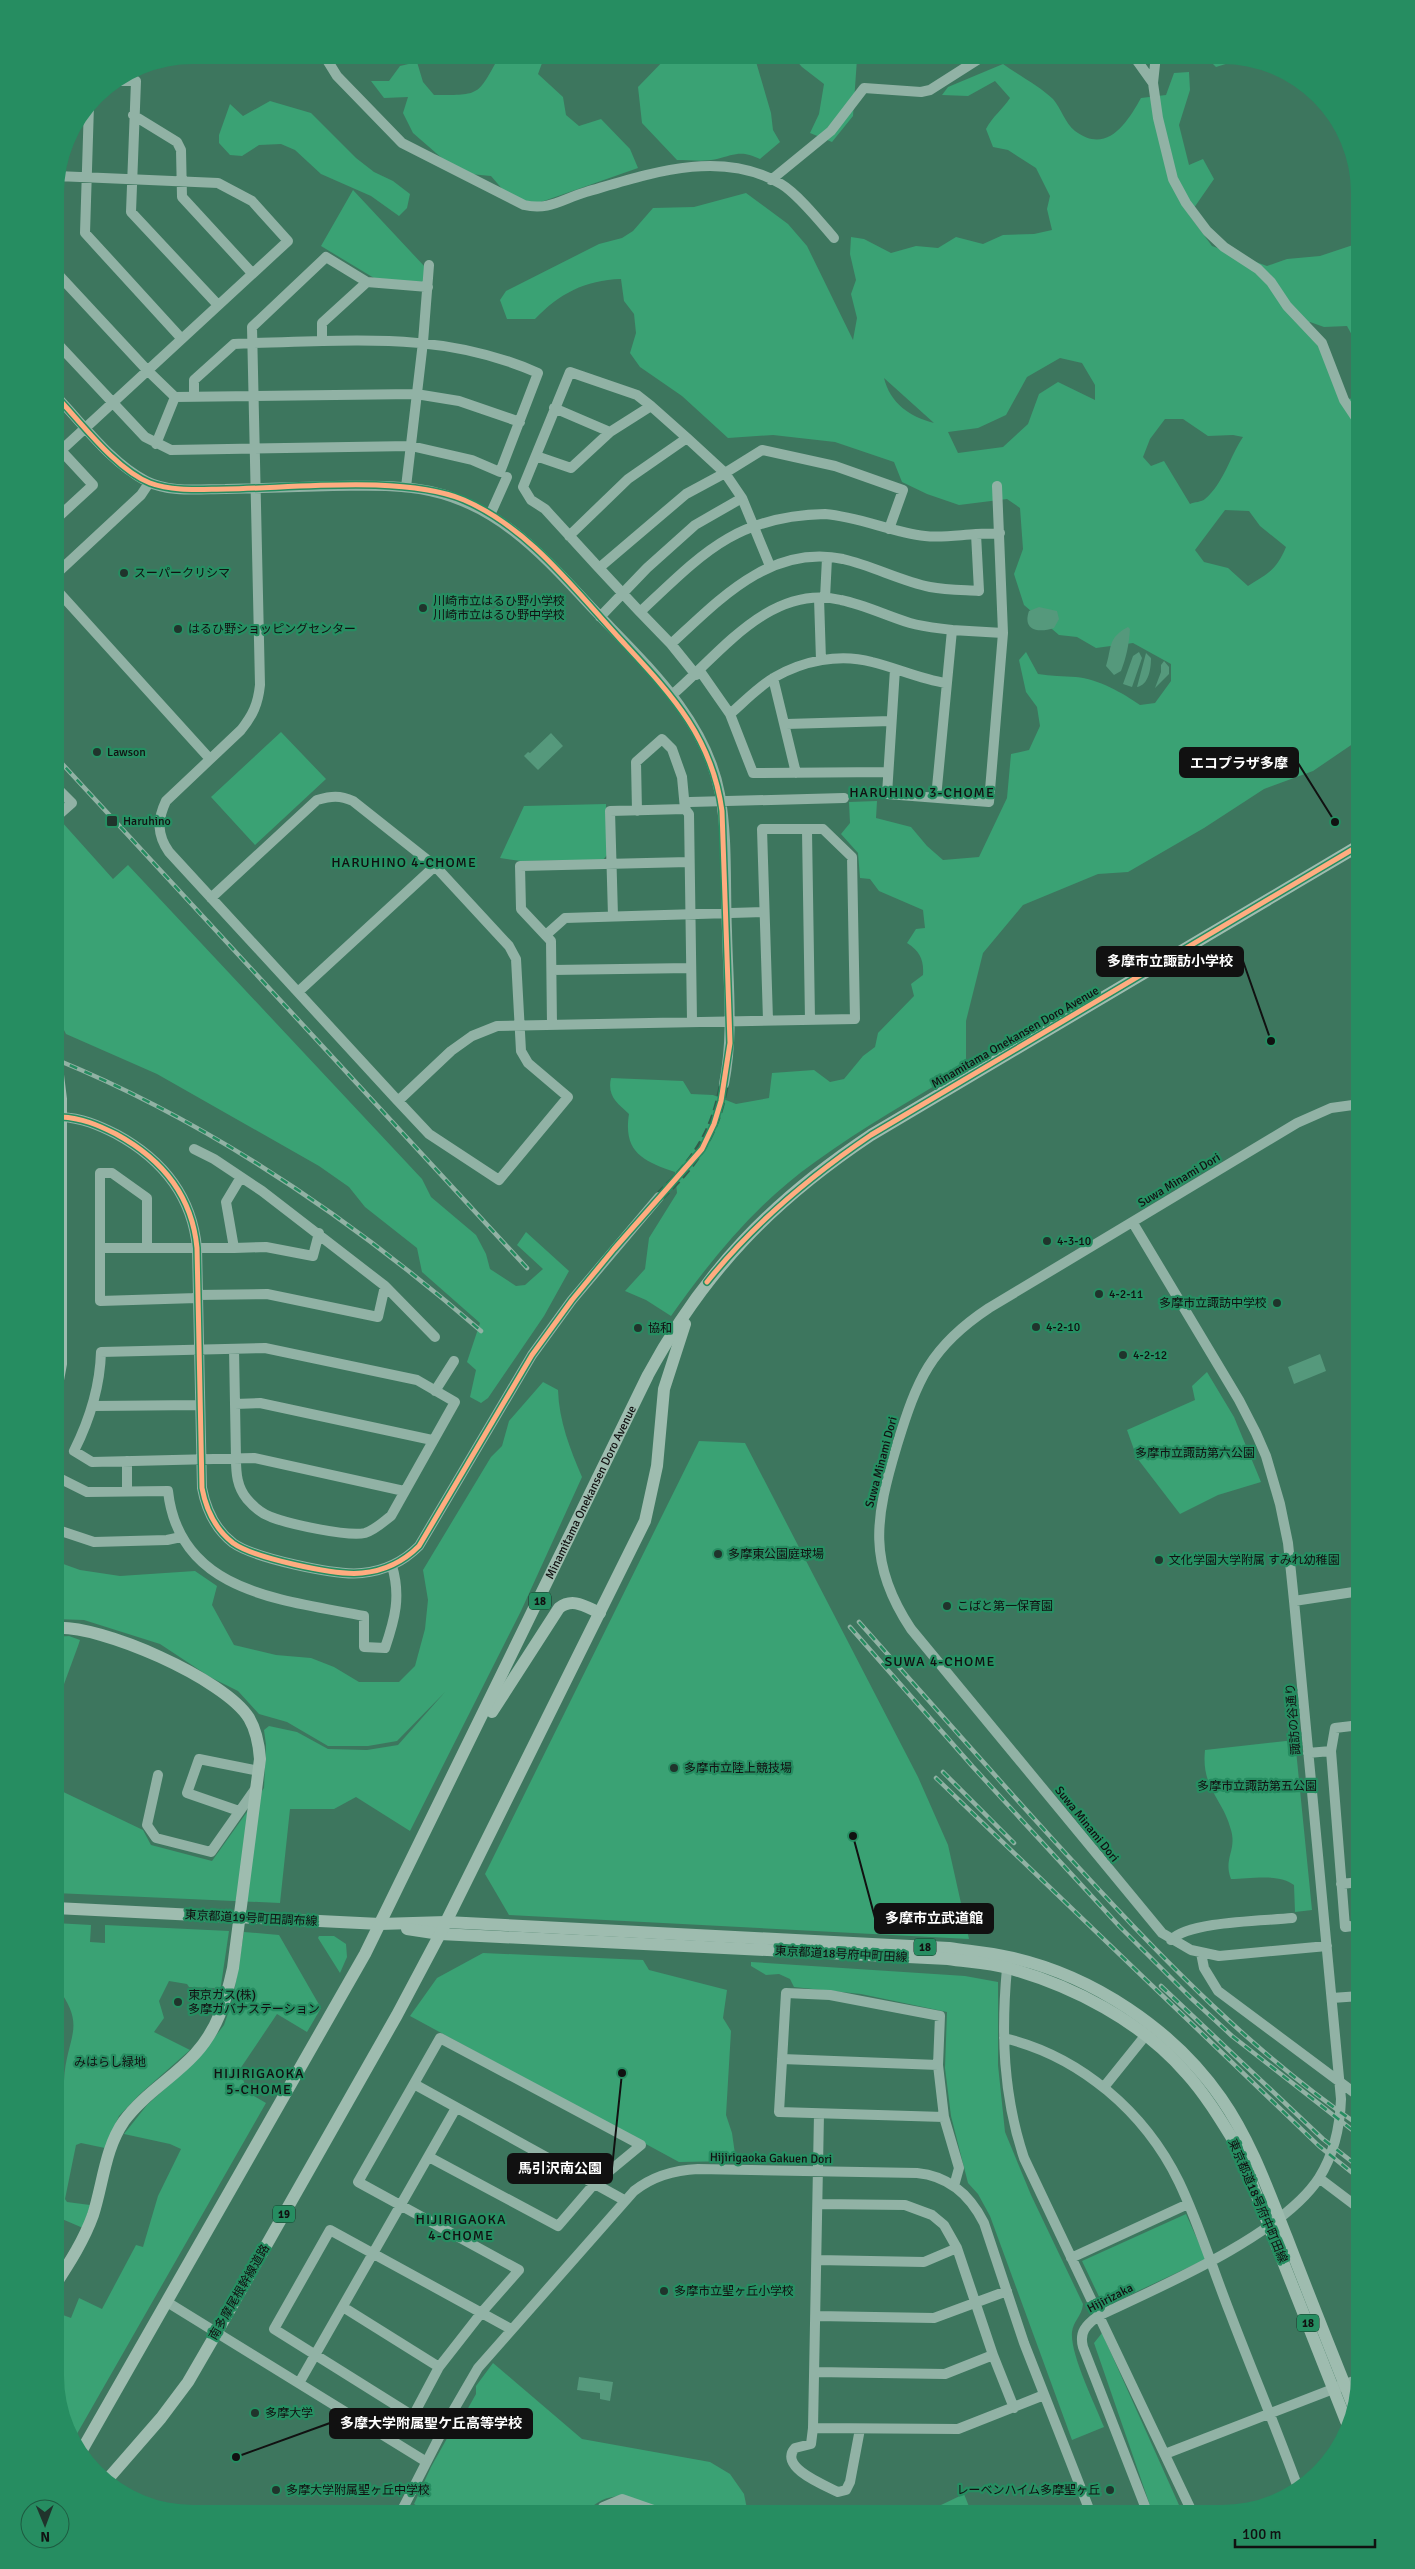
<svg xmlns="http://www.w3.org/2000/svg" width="1415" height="2569" font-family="Signika,'Noto Sans JP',sans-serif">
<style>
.green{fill:#3aa274;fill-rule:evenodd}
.water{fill:#55997c}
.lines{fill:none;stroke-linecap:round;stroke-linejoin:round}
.minor-tunnel{stroke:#325d4b;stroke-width:10;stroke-dasharray:10 5;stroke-linecap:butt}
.minor{stroke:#91b2a5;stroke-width:10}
.major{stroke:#9ebcaf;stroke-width:12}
.rail-casing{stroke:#91b2a4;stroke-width:4.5}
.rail{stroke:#268d61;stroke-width:2.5;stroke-dasharray:8;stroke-linecap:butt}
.cycleway-casing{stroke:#268d61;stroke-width:8}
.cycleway{stroke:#ffac80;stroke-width:5}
.poi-dot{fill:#20342c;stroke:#268d61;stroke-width:2}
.labels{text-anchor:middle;stroke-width:4.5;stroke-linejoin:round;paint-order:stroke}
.shield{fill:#268d61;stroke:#173629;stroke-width:1}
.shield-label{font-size:11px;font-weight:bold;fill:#111}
.poi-label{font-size:12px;fill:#111;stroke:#268d61;text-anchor:start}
.street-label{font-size:12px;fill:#111;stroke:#268d61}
.park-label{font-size:12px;fill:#111;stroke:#268d61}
.neighbourhood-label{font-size:14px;letter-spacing:1px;fill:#111;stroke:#268d61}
.leader{fill:none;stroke:#111;stroke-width:2}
.callout-dot{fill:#111;stroke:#268d61;stroke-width:2}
.callout{fill:#111;stroke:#111;stroke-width:2}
.callout-label{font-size:14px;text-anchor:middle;font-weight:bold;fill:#fff}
</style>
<rect width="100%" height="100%" fill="#3d765e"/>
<path class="green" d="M500,55h45l-7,19 25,23 3,18 13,11 22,-7 29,30 8,19 -97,34 -25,3 -25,-29 -32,-3 -46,-40 -10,-20 5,-16 -24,1 -13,-17h18l11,-15 17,-4 6,20 11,13c48,0 43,1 66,-40z
M669,55h85l17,58 2,17 7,12 -20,17c-18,-9 -25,-5 -43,0 -12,3 -28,1 -40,1l-35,-37 -4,-36z
M791,55h63l3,4 -4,57 -21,26 -22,-9 9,-19 5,-30 -22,-17z
M1204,55h28l10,4 -26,8z
M1003,64c15,11 36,22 50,35 8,9 12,24 22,32 32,24 52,-8 66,-33l25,-3 8,-22 15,-1 1,18 -11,35 10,40 14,-6 11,20 -25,36 23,31 55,20 20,-7 33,-3 33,-11 7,-15v120l-13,-24 -23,1 -14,-5 -7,7 23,25 13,46 17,-2 4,-3v344l-47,32 -49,18 -60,39 -76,44 -30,2 -75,31 -40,48 -17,68v46c-51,31 -103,60 -151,95 -58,41 -103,96 -144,154l-25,-16 -21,-9 20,-22 4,-31 28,-45 -2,-21c-32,-11 -52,-20 -46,-58 -12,-11 -22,-18 -18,-36l72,3 8,13 22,1 23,9 33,-6 3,-25 42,-3 16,12 14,-3 19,-23 12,-9 3,-14 36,-37 -3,-12 12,-9c1,-15 -3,-24 -16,-32l9,-14 9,-1 -2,-18 -44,-19 -9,-12 -10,-1 -2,-25 -17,-19 9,-11 -1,-21 28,-1 -1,17 35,9 16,19 16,14 36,-3 28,-59 4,-44 18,-4 11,-24 -3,-19 -11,-15 -7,-32 7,-8 12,22c13,2 25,2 38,3 22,2 47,16 64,28l15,-2 16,-22v-17l-38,-21 -37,5 -19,-11 -18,-2 -35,-30 -10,-31 9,-25 -3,-41 -13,-9 -48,6 -32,-11 -25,-12 -8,-20 -59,-20 -62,-7 -45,3 -46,-42 -42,-29 -10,-14 6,-20 -2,-19 -10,-13 -3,-22c-36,1 -62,15 -86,40h-28l-7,-19 6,-9 93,-47 23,-6 11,-7 20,-23 41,-1 52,-14 42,31 19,22 46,94 4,-22 -6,-24 5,-14 -6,-26 1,-17 13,2 27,14 25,-7 22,2 18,-11 27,7 20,-9 31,-1 18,-4 -5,-21 3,-13 -14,-28 -28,-18 -15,-3 -7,-18c6,-12 17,-20 24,-31l-15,-17 -27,15 -26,-1 6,-8zM1060,358l22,5 13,22v15l-37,-18 -19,12 -11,30 -25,23 -45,6 -10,-21 30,-4 28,-13 21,-38zM884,378l50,45c-24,-6 -44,-20 -50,-45zM1165,419h18l25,17 25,-1 10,2c-13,19 -19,46 -38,62 -3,3 -11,3 -15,5l-26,-43 -13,5 -8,-9 7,-18zM1225,510l24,1 11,15 26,21c-10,24 -18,26 -38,39l-20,-18 -24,-6 -9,-12z
M270,101l41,12 45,45 18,14 19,9 17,13 -3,14 -8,8 -28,-20 -50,-22 -26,-24 -14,-6 -22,1 -17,11 -12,-1 -11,-12v-8l11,-31 13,12z
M353,190l72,77 -2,16 -49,-5 -53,-32z
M281,732l45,47 -71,66 -44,-48z
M606,804l1,51 -4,5 -82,1 -21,-3 24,-52z
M61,821l52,58 15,-14 294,314 9,18 45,38 10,19 4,15 26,17 9,-1 18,-16 -26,-24 9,-13 43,39 -25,45 -56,82 -7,5 -11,-6 6,-27 -9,-8 13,-39 -58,-51 -5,-24 -52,-41 -16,-20 -30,-21 -162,-92 -91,-40 -11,-22v-186z
M1207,1372l27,45 27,65 -43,13 -38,19 -43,-56 -10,-28 68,-30 -3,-14z
M543,1382l15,8c1,31 12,59 24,87l-61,134 -111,220 -54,-34 -22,12h-44l-10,94 -225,-10v-105l88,42 8,15 61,16 52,-73 2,-43 -2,-15 5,-4 28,6 31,17 39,1 31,-5 47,-53 -48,49 -29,5h-40l-41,-24 -28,-8 -21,-23 -28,-14 -50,-33 -76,-24 -29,-1v-58l25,9 40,6 75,-5 22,15 -5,19 22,40 42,10 35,3 23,9 25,15h40l16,-16 10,-37 3,-29 -5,-30 68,-113 11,-11 7,-25z
M699,1441l46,2 173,334 30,68 21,94 -460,-24 -24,-41z
M69,1636l11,4 -2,6 -18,49h-5v-58z
M1295,1740l17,170 -17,2 -1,-27c-15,-12 -45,-6 -63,-6 -8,-21 6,-28 0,-49 -8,-32 -30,-41 -26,-80z
M55,1923l36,2 -1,17 15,1v-18l124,6 -9,61 -6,-4 -25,-1 -2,-3 -18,-3 -10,20 5,17 -10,14 36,18 -50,44 -21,22 -14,32 -24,-5 -5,2 -11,54 2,3 23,3 -7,23 -28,-12v-132l9,-3c2,-45 24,-53 -7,-94h-2z
M244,1932l35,3 42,73 -14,24 -30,-18 -37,55 7,23 19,11 -192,336c-23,-28 -19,-92 -19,-127l16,6 8,-20 23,11 34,-64 7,2 15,-51 23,-47 -11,-5 -46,-10 23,-29 52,-47 25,-33 9,-26z
M319,1936h15l12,8 1,13 -7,16 -22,-35z
M483,1953l160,7 6,10 78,20 -4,28 8,13 -5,84 6,18 4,28 -57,1 -269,-146 27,-38z
M751,1962l214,14 33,6v83l7,67 26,63 52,109c-1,12 -10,17 -11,28 -2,22 23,72 32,95l-32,13 -82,-224 -12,-22 -10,-11 -17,-67 -6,-48 2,-56 -86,-18 -67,-7 -4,-8 -11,-5 -13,1 -15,-9z
M1186,2214l20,45 -102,48 -22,-46z
M1102,2333l81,181h-30l-59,-171z
M493,2363l89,76 128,23 20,12 14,20 4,20c-21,0 -57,4 -77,0 -38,-8 -50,-35 -88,0h-151l-18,-10 17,-37 29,-52 7,-5 9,-16v-8z
M964,2494l8,20h-31v-9z"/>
<path class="water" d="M1039,607l18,4 2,8 -5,9c-15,5 -32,3 -25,-17z
M1128,627l2,2c-1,16 -4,29 -9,42l-7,4 -8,-9c6,-18 1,-28 22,-39z
M1139,652l3,6 -10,29 -9,-3 10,-28z
M1146,653l5,5c0,10 -2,27 -14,29z
M1164,661l5,6v7l-14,14 6,-16v-7z
M551,733l12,13 -25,24 -14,-14 4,-4 2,1z
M1320,1354l6,17 -32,13 -6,-17z
M579,2377l34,5 -3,19 -10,-2v-6l-23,-3z"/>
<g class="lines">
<path class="minor-tunnel" d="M659,1197c36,-35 56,-62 65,-113"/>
<path class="minor" d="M324,55l13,21 65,67 122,62c25,6 38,-6 62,-13 62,-18 134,-44 195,-8 17,10 40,39 53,54
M1133,55l20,28
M1156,55l-3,28 5,35 15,61 13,24 21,28 17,16 34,22 13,13 16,24 35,37 22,57 16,24
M117,81h19l-5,131 87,93
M89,105l-4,128 96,105
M133,115l44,27 4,8 1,47 70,76
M771,180l60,-49 33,-43 57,4 9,-2 55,-35
M55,191l4,-14
M55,271l92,99 28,27 241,-3 43,7 61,21
M428,287l-61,-5 -41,-25 -74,70 8,358c-2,19 -7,30 -19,45l-75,71c-9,19 -9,34 3,51l229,249 53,-50 21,-15 25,-10 358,-7 -3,-162 -29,-28h-61l6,191
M55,341l90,96 26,13 240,-4 61,14 28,12 38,-99c-95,-42 -184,-32 -285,-30l-19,1 -40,36v17
M322,341v-18l45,-41
M55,395c28,29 55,67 91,86 24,12 53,8 79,8 36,-1 72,-2 108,-3 32,0 66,-2 97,5 65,14 108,59 151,105 54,59 124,116 139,198 8,45 5,92 7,137 1,51 7,103 -3,153
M651,406l36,32
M554,408l56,24 41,-26 -14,-11 -67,-23 -47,115 8,13 14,9 54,59 87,-74 39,-21 37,-23 73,16 68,24 -14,39
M156,444l19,-47
M55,456l233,-215 -36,-40 -34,-18 -161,-7
M536,456l35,12 39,-36
M406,487l17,-145 6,-77
M825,514c35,3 66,18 100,22 16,2 34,-1 51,-2l3,57c-16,-1 -33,-1 -49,-4 -29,-6 -57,-21 -87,-28 -73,-15 -124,41 -172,85l-31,-32c62,-58 95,-96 185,-98z
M490,515l17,-38
M55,520l38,-35 -38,-41
M976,534l24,-1
M569,536l59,-57 59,-41 38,35 17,25 28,68
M599,568l41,44
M55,575l86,-80 8,-12
M55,588l155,171
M819,598l2,62
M825,598l2,-40
M600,617l47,-49 48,-43 47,-27
M952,630l51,3
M671,644l25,31
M895,669l-8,125 102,8 14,-169 -6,-147
M700,671l30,43 23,59 135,-1
M773,678l23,95
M672,695c48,-41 98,-112 169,-95 24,5 46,16 69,23 14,4 28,5 42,7l-16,168
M730,714c14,-12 29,-28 45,-37 28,-16 64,-24 97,-15 25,6 48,17 74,21
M786,724l105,-3
M685,804l5,-2 154,-4
M637,811l-1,-49 26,-23 10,10 10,28 3,32
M55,818l17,-15 -17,-17
M807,831l3,189
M211,898l106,-98c14,-4 23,-5 36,1l82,65 74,80 7,13 5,92 7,12 40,34 -69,83 -70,-46 -31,-33
M613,916l-3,-105 75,-2 4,5 3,207
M547,934l18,-16 199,-6
M552,970l139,-2
M298,992l137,-126
M552,1025l-1,-84 -30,-32 -1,-43 169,-4
M61,1117c21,1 37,8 55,17 46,25 76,61 81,114l5,240c4,21 13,41 31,55 21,15 103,33 129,30 22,-2 42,-12 57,-27l113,-191 40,-55 87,-103
M194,1149l20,10 48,32 123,95 -7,31 -111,-23 -70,1
M1133,1223l106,177 17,33 10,23 14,48 8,39 6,58 47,498c-1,29 -7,55 -22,79 -37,57 -159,109 -221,138 -12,9 -19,16 -15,31l65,167
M100,1248h134l-8,-46 15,-25
M147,1248v-50l-35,-25h-12v128l97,-3
M234,1248l32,-1 47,9 6,-23
M385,1286l50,51
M234,1349l2,110c0,14 1,28 11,40 6,7 15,15 24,18 18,7 77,20 94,16 10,-3 18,-11 26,-17l64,-114 -38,-22 -152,-32 -164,4c-1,36 -11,67 -27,99l18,11 162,-4 150,33
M435,1391l19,-30
M235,1404l25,-1 172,37
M93,1406l107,-1
M55,1476l32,16 81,-1c11,102 115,109 196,125v31l21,1c10,-29 16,-52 7,-82
M127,1491v-30
M55,1529l39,13 73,-2 14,-3
M1294,1601l66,-10
M1308,1753l23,-2
M158,1775l-11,50 9,13 55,14 45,-64
M239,1811l-52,-18 12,-34 60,12
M1341,1884l19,-2
M1360,1925l-15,2 -14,-176 4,-23 25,-3
M1171,1940c18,-19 93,-19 121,-22
M1327,1946l-108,10 -28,-6 -29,-17 -251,-304c-44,-66 -36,-111 -14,-184 20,-65 33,-98 92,-137l308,-185 34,-15 29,-4
M1201,1953l3,15 14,23 142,106
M1007,1968c-6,65 -4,127 17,190l169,356
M1332,1998l28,-2
M1004,2038c76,18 141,74 175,144 20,42 34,88 51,131 22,58 46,114 67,172
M782,2059l156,6
M414,2084l210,116
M1104,2087l41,-51
M819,2114l-6,314 145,1 86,-34
M944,2117l-165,-5 7,-119 44,2 110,21 -2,49 6,52 15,51 -5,18
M429,2157l129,69 37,-43 46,-38 -201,-107 -82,144 161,88 -37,42 -43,55 -26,49 -139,-87 56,-99 181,99
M1319,2178l41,31
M818,2204l87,1 27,10 12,10 13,23 36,107 21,53
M1071,2258l117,-54
M817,2260l107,2 33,-14
M167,2302l258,159
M343,2307l96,60
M816,2316l118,2 73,-27
M815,2372l130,2 48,-19
M299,2383l157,-275
M813,2428l-2,16 -16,4c-17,19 29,37 43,44l8,-2 4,-8 10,-53
M1165,2454l194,-75
M400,2514l49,-96 29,-50 156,-177c19,-15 40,-21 64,-22l219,4c32,3 53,22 67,50l40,120 67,171
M610,2514l-7,-7 19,-8 43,15"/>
<g class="major">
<path d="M55,1396l6,-32v-265l-6,-48"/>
<path d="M492,1712l67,-104c14,-11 27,-1 41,5"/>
<path d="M55,1908l325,16 66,-2 503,26c20,3 41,5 60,9 83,18 164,72 212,141 30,43 47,92 66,140 21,55 43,110 65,165"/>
<path d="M407,1929l33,5 508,25c20,3 41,4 60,9 65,18 133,53 178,105 20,22 36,49 52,75l108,273"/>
<path d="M55,2285c15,-23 29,-45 38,-70 10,-31 12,-67 31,-94 20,-27 49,-43 71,-67 23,-25 31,-54 38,-86l27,-209c-1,-14 -4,-29 -11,-41 -24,-39 -149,-94 -194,-90"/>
<path id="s1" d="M82,2450l283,-496 283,-579c57,-105 124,-174 223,-240l489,-290"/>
<path d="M107,2480l54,-62 27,-36 29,-50 180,-317 43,-81 205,-413 12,-55 7,-77 21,-65"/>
</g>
<defs>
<path id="rail" d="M55,756l472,512
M55,1059c157,64 299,162 426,272
M859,1622c73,82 146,166 221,247 86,94 175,185 280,257
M850,1627l123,140 147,160 71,71 41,38 128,100
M943,1772l71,71
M936,1778l383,368 41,33
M1161,1986l162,153 37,29"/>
</defs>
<use href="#rail" class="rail-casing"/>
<use href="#rail" class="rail"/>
<defs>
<path id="cycleway" d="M55,395c26,27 60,74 95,88 24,9 52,6 77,6 67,-1 176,-14 237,11 65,28 110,89 157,140 49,53 91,96 101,171l8,232 -9,58 -7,23 -12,25 -88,100 -42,51 -40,55 -113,191c-15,15 -35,25 -57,27 -26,3 -108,-15 -129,-30 -18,-14 -27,-34 -31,-55l-5,-240c-5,-53 -35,-89 -81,-114 -18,-9 -34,-16 -55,-17
M707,1282c47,-59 102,-105 164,-147l489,-290"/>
</defs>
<use href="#cycleway" class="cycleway-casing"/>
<use href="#cycleway" class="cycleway"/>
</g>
<g class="poi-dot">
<circle cx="124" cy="573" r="5"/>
<circle cx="423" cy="608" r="5"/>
<circle cx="178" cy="629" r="5"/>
<circle cx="97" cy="752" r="5"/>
<rect x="106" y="815" width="12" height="12" rx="2.5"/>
<circle cx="1047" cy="1241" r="5"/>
<circle cx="1099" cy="1294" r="5"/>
<circle cx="1277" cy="1303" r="5"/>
<circle cx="1036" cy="1327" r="5"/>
<circle cx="638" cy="1328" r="5"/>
<circle cx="1123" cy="1355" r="5"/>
<circle cx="718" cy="1554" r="5"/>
<circle cx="1159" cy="1560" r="5"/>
<circle cx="947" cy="1606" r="5"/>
<circle cx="674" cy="1768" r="5"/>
<circle cx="178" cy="2002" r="5"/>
<circle cx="664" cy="2291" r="5"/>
<circle cx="255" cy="2413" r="5"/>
<circle cx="276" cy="2490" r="5"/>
<circle cx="1110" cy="2490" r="5"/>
</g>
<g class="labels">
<g class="shield">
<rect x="529" y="1592.5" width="22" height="17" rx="4"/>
<rect x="914" y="1938.5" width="22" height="17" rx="4"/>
<rect x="273" y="2205.5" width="22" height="17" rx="4"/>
<rect x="1297" y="2314.5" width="22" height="17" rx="4"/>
</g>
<g class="shield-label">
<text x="540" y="1605">18</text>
<text x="925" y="1951">18</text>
<text x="284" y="2218">19</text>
<text x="1308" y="2327">18</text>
</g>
<g class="poi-label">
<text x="134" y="577">スーパークリシマ</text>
<text x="433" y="605">川崎市立はるひ野小学校<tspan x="433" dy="14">川崎市立はるひ野中学校</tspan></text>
<text x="188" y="633">はるひ野ショッピングセンター</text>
<text x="107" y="756">Lawson</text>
<text x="123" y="825">Haruhino</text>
<text x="1057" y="1245">4-3-10</text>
<text x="1109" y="1298">4-2-11</text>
<text x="1267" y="1307" text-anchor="end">多摩市立諏訪中学校</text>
<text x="1046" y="1331">4-2-10</text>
<text x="648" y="1332">協和</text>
<text x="1133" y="1359">4-2-12</text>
<text x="728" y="1558">多摩東公園庭球場</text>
<text x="1169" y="1564">文化学園大学附属 すみれ幼稚園</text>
<text x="957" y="1610">こばと第一保育園</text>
<text x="684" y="1772">多摩市立陸上競技場</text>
<text x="188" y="1999">東京ガス(株)<tspan x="188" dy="14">多摩ガバナステーション</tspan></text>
<text x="674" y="2295">多摩市立聖ヶ丘小学校</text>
<text x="265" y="2417">多摩大学</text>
<text x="286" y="2494">多摩大学附属聖ヶ丘中学校</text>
<text x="1100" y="2494" text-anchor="end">レーベンハイム多摩聖ヶ丘</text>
</g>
<g class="street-label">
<text transform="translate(1015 1037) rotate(-30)" y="4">Minamitama Onekansen Doro Avenue</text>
<text transform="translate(1179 1180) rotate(-31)" y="4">Suwa Minami Dori</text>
<text transform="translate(881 1462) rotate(-75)" y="4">Suwa Minami Dori</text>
<text dy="4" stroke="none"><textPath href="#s1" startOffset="1085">Minamitama Onekansen Doro Avenue</textPath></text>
<text transform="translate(1293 1719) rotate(-95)" y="4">諏訪の谷通り</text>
<text transform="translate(1087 1824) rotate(51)" y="4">Suwa Minami Dori</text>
<text transform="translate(251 1918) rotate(3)" y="4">東京都道19号町田調布線</text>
<text transform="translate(841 1954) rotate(3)" y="4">東京都道18号府中町田線</text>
<text transform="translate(771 2158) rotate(1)" y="4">Hijirigaoka Gakuen Dori</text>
<text transform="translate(1258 2201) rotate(67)" y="4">東京都道18号府中町田線</text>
<text transform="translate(239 2292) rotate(-60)" y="4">南多摩尾根幹線道路</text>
<text transform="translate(1110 2298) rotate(-27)" y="4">Hijirizaka</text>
</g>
<g class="park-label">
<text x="1195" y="1457">多摩市立諏訪第六公園</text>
<text x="1257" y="1790">多摩市立諏訪第五公園</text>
<text x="110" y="2066">みはらし緑地</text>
</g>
<g class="neighbourhood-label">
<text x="922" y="797">HARUHINO 3-CHOME</text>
<text x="404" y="867">HARUHINO 4-CHOME</text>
<text x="940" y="1666">SUWA 4-CHOME</text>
<text x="259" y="2078">HIJIRIGAOKA<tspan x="259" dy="16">5-CHOME</tspan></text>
<text x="461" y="2224">HIJIRIGAOKA<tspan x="461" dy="16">4-CHOME</tspan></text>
</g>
</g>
<path d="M0 0H1415V2569H0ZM193 64H1222A129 129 0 0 1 1351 193V2376A129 129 0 0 1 1222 2505H193A129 129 0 0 1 64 2376V193A129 129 0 0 1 193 64Z" fill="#268d61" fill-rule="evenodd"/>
<path class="leader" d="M1335 822L1298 763M1271 1041L1243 961M853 1836L875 1918M622 2073L612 2168M236 2457L330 2423"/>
<g class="callout-dot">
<circle cx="1335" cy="822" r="5"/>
<circle cx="1271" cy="1041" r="5"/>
<circle cx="853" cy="1836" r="5"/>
<circle cx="622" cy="2073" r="5"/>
<circle cx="236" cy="2457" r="5"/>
</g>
<g class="callout">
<rect x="1180" y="748" width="118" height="29" rx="5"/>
<rect x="1097" y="947" width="146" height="29" rx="5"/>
<rect x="875" y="1904" width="118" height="29" rx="5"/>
<rect x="508" y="2154" width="104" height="29" rx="5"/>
<rect x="330" y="2409" width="202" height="29" rx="5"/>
</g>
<g class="callout-label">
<text x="1239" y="768">エコプラザ多摩</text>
<text x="1170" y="966">多摩市立諏訪小学校</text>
<text x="934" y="1923">多摩市立武道館</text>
<text x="560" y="2173">馬引沢南公園</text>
<text x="431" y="2428">多摩大学附属聖ケ丘高等学校</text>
</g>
<g transform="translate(45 2524) rotate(179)"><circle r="24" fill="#268d61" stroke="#1e5b41"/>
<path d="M0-4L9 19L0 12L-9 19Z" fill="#20342c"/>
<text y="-8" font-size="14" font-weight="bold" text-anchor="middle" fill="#111111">N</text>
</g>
<path d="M1235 2539v8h140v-8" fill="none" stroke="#111111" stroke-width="2.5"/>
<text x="1242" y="2539" font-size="15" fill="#111111" stroke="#268d61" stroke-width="4" paint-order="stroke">100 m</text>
</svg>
